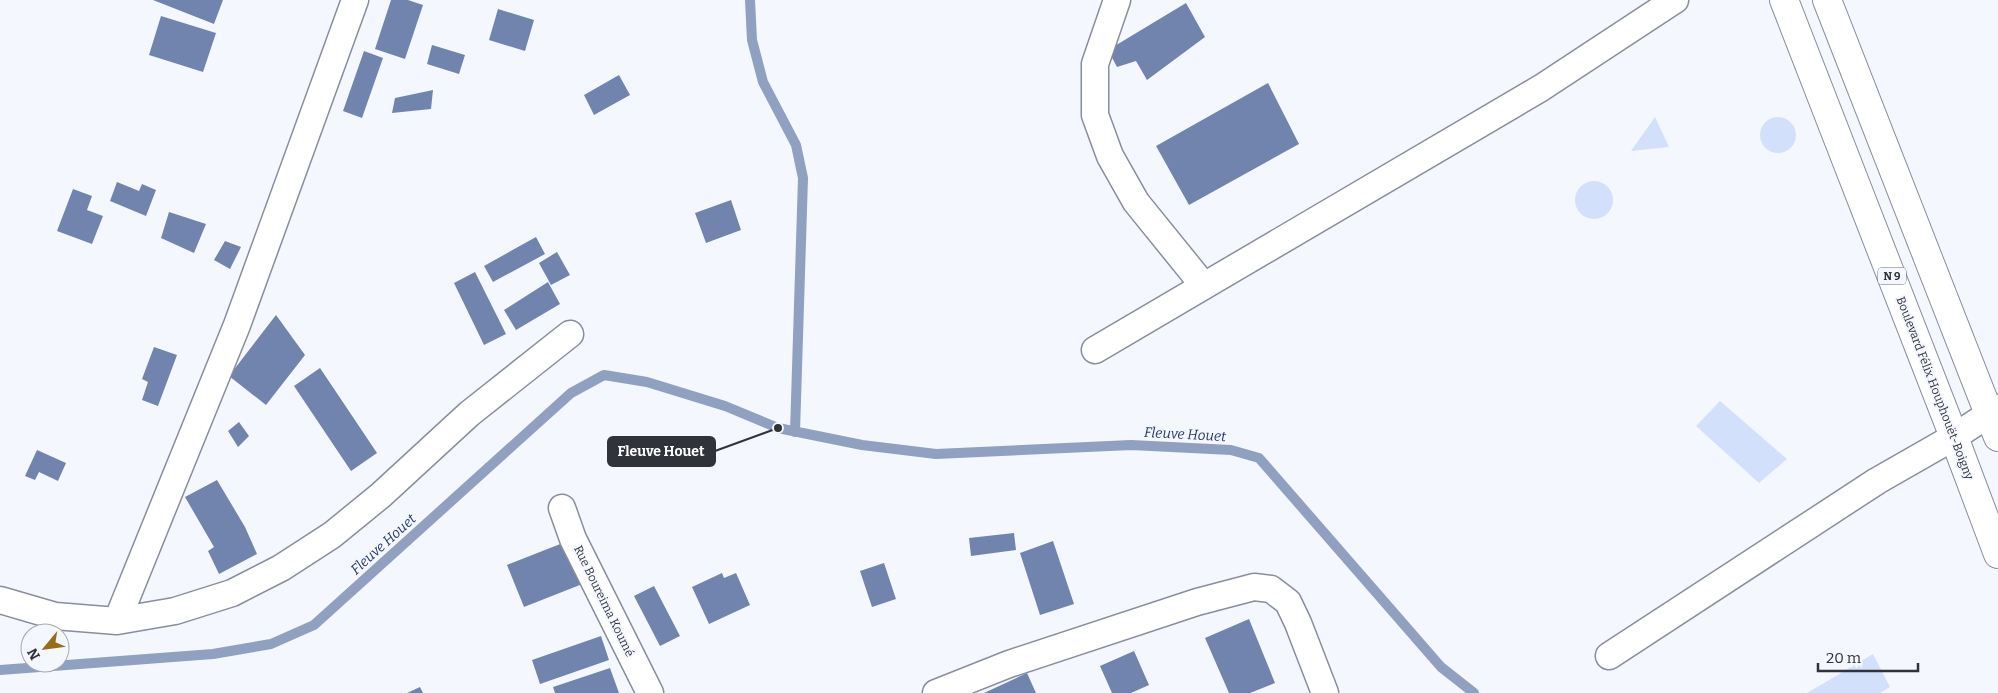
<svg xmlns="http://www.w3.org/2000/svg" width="1998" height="693" font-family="Bitter,serif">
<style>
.green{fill:#d3e0fb}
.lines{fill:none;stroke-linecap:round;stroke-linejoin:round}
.stream{stroke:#8fa0c1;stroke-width:10}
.building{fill:#7184ae}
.minor-casing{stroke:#878e9c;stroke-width:29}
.primary-casing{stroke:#878e9c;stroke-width:30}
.minor{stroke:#fff;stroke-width:26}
.primary{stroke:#fff;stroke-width:28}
.labels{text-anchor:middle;stroke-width:4;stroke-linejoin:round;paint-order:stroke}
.shield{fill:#f4f7fd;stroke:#6b6e74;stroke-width:1}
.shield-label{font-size:11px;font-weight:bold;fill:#303339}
.street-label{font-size:12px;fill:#303339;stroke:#f4f7fd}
.water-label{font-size:14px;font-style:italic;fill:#22386e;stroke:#f4f7fd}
.leader{fill:none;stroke:#303339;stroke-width:2}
.callout-dot{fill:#303339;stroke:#f4f7fd;stroke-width:2}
.callout{fill:#303339;stroke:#303339;stroke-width:2}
.callout-label{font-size:14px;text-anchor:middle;font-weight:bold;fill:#fff}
</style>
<rect width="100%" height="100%" fill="#f4f7fd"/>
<path class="green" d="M1760 135a18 18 0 1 1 36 0a18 18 0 1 1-36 0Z
M1655,117l14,30 -38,4z
M1575 200a19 19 0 1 1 38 0a19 19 0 1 1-38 0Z
M1720,401l67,58 -28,24 -63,-57z
M1873,654l17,33 -10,6h-73z"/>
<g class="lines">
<path class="stream" d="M750,0l2,40 11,42 33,63 7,33 -8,254
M0,670l213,-16 58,-10 43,-19 257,-232 33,-18 43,7 78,24 53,22 84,17 74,9 195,-9 100,5 28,8 182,209 33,26"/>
</g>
<path class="building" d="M153,0h70l-9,24z
M391,0h17l15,5 -18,54 -30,-10z
M1186,3l19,34 -58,43 -11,-19 -19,6 -9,-17z
M498,9l36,11 -9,31 -36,-11z
M161,16l55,17 -13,39 -54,-17z
M432,45l33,10 -6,19 -32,-10z
M364,51l19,7 -21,60 -19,-7z
M619,75l11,20 -36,20 -10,-20z
M1268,83l31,61 -110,61 -33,-59z
M433,90l-2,19 -39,4 3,-15z
M117,182l22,9 3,-7 14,6 -10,26 -36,-15z
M73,189l19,7 -5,14 16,6 -11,28 -35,-13z
M731,200l10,30 -35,13 -11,-30z
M169,212l37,12 -12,29 -33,-15z
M536,237l9,17 -52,28 -9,-16z
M225,241l16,6 -11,22 -16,-9z
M557,252l13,23 -19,10 -12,-22z
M475,272l31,62 -22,11 -30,-62z
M548,282l12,22 -44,26 -12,-20z
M276,315l29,40 -39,50 -37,-29z
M154,347l23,8 -19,51 -16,-6 6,-18 -6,-3z
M320,368l57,85 -26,18 -57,-85z
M239,422l10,14 -11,11 -10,-16z
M37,450l29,13 -8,18 -19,-9 -4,8 -10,-4z
M217,480l28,47 12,27 -38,20 -11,-23 6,-4 -29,-50z
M1014,533l2,17 -45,6 -2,-18z
M573,539l17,42 -66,26 -17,-42z
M1053,541l21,63 -34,11 -20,-62z
M884,563l12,36 -24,8 -12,-36z
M722,573l2,5 12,-5 14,32 -41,19 -17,-37z
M654,586l26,50 -20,10 -26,-50z
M1249,619l26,64 -25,10h-21l-24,-55z
M601,636l8,24 -69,24 -8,-24z
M1134,651l15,34 -18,8h-19l-12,-27z
M610,668l9,25h-64l-2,-6z
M1027,673l9,20h-52z
M420,687l3,6h-16z"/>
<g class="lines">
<defs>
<path id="minor" d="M1117,0l-22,64v51l15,41 26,46 68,84
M1095,350l446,-262 134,-88
M562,508l11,31 77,154
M0,600l55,16 62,5 58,-10 57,-18 49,-25 51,-33 49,-40 88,-81 101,-80
M117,621l120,-296 118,-325
M1609,656l268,-175 77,-44 44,-29
M936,693l73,-29 188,-62 57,-15 17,2 17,13 10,21 27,70"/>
<path id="primary" d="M1784,0l170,437 44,117
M1827,0l171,437"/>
</defs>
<use href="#minor" class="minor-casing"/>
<use href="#primary" class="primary-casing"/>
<use href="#minor" class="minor"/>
<use href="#primary" class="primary"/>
</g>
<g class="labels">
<rect class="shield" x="1878" y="267.5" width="28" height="17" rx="4"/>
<g class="shield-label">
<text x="1892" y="280">N 9</text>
</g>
<g class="street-label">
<text transform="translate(1935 388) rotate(69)" y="4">Boulevard Félix Houphouët-Boigny</text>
<text transform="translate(604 601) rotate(64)" y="4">Rue Boureima Koumé</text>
</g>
<g class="water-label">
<text transform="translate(1185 434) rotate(3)" y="5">Fleuve Houet</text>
<text transform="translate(383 544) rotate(-42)" y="5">Fleuve Houet</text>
</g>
</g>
<path class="leader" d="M778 428L715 451"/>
<circle class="callout-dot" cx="778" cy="428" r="5"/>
<rect class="callout" x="608" y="437" width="107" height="29" rx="5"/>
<g class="callout-label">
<text x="661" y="456">Fleuve Houet</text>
</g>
<g transform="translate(45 648) rotate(241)"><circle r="24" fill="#f4f7fd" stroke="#a6a9af"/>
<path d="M0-4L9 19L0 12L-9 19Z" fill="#966e19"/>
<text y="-8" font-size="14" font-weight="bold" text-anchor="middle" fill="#303339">N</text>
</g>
<path d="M1818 663v8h100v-8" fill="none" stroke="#303339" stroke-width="2.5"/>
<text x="1826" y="663" font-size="15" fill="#303339" stroke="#f4f7fd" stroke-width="4" paint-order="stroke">20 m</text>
</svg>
